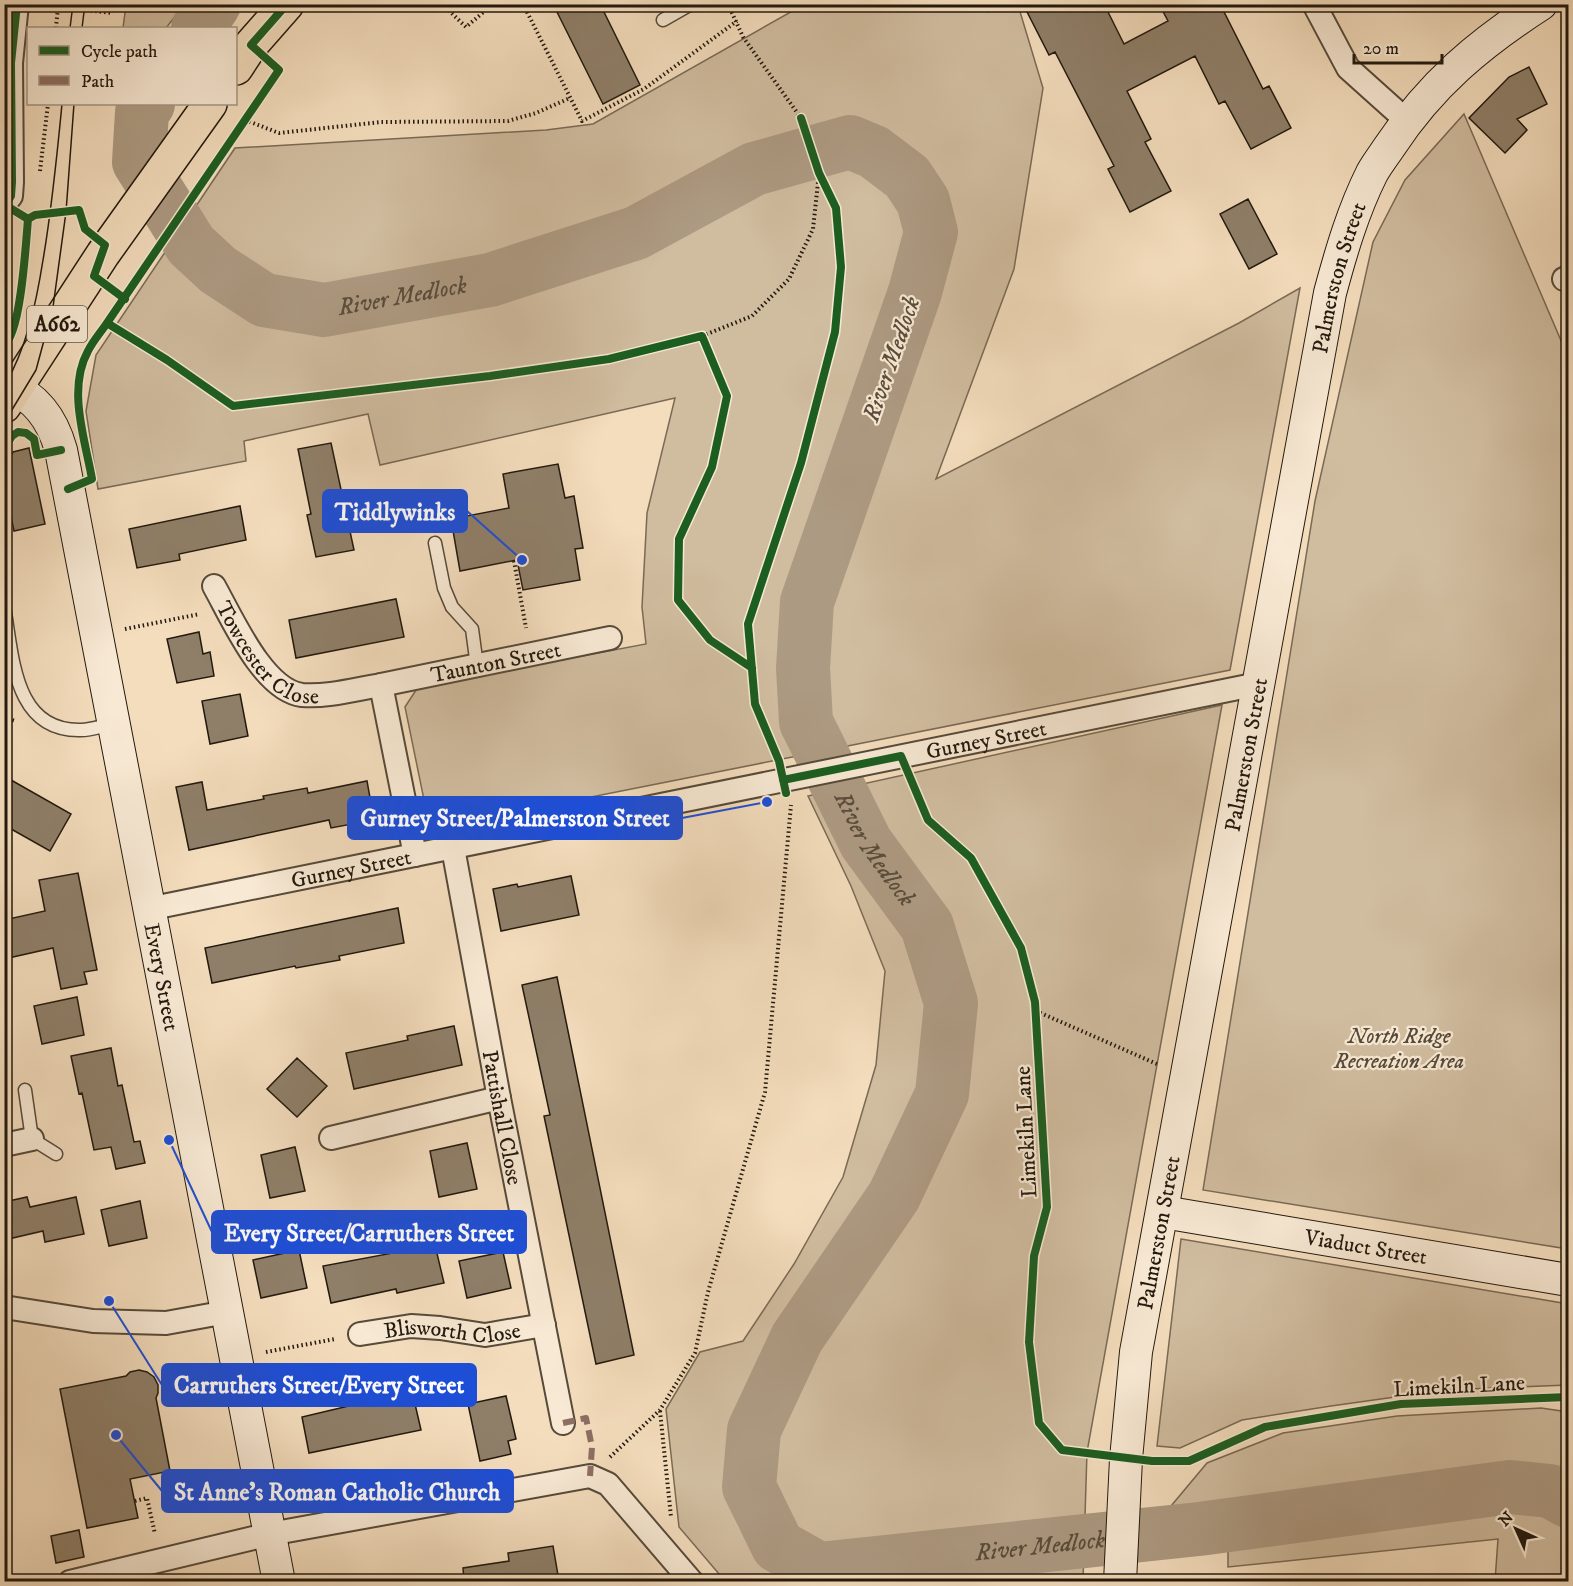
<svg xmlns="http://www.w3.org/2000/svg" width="1573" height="1586" font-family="'IM FELL DW Pica',serif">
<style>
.green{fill:#d0bc9f;stroke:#796a56;stroke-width:1.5}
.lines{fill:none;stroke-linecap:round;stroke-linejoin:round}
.river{stroke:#ad9a82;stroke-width:54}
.building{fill:#8f7f69;stroke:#22190e;stroke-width:1.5}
.lane-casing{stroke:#564a3a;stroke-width:15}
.street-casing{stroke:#564a3a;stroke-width:26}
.secondary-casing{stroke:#22190e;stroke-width:34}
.primary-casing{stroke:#22190e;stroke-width:36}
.path{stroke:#22190e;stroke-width:4;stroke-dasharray:1.5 3;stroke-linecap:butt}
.lane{stroke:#f8e9d4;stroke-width:12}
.street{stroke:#f8e9d4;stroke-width:22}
.secondary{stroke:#f8e9d4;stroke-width:32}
.primary{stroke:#f4ddbd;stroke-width:33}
.tram{stroke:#22190e;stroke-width:1.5}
.quiet{stroke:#8d6e63;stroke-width:6;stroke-dasharray:12 6;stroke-linecap:butt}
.cycleway-casing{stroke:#f8e9d4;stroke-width:11}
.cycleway{stroke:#1b5e20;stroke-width:8}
.labels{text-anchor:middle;stroke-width:4.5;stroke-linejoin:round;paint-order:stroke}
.shield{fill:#f8e9d4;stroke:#625749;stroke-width:1.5}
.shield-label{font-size:21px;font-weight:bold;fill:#22190e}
.street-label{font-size:22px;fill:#22190e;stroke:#f8e9d4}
.park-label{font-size:22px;font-style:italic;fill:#564a3a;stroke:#f8e9d4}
.water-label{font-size:24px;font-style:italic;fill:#5a4d3c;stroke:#f8e9d4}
.leader{fill:none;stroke:#1d4ed8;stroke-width:2}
.callout-dot{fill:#1d4ed8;stroke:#f8e9d4;stroke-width:2}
.callout{fill:#1d4ed8;stroke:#1d4ed8;stroke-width:2}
.callout-label{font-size:24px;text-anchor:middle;font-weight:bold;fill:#fff}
</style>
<rect width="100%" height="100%" fill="#f4ddbd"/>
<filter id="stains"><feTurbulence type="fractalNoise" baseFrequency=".00333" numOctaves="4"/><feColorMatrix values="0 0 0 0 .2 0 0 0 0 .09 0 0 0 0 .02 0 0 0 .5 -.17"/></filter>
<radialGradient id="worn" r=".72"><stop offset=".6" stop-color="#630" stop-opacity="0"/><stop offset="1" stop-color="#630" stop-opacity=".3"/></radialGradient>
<path class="green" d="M980,4l7,8 22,-7h9l25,83 -29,181 -78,210 303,-156 61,-35 -70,382 -800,159 -25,-122 13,-20 228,-43 -4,-37 5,-94 28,-115 -295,67 -12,-51 -124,27 2,20 -148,28 -12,-78 10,-56 139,-207 311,-18 47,-6 210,-119z
M126,5v-1l58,1 -18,23h-43z
M1464,114l104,243v892l-365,-59 112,-689 58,-259 32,-62z
M1222,705l-135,747 -4,129h-358l-46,-54 -13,-118 34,-57 43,-11 51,-77 49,-87 33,-112 9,-94 -34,-85 -43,-90z
M1181,1239l387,65v81l-123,5 -114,16 -89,14 -62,28 -23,-2z
M1541,1408l27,4v75l-79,-14 -40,23 -155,6 -138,22 51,-61 76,-30 114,-17z
M1498,1501l48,6 22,12v62h-73l3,-42 -270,28v-33z"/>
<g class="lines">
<g class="river">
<path d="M198,28l16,-24"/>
<path id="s1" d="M148,104l-6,8 -3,50 52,83 27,25 46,30 60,10 166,-30 146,-47 118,-64 96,-27 24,10 33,25 16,24 8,31 -16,60 -108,310 -4,66 3,54 60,121 61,83 24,77 -9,91 -48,102 -97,142 -43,92 -5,57 29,59 41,23 380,-40 311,-42 40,4 18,10"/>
</g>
</g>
<path class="building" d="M553,4h47l40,81 -37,19z
M1023,4h81l20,40 44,-23 -9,-17h61l43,85 6,-3 22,42 -40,21 -26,-48 -6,3 -24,-48 -68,35 24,48 -6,3 26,49 -41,21 -22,-43 6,-3 -59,-114 -6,3z
M1529,67l18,37 -30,15 10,11 -22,23 -36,-35 40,-41z
M1248,199l29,55 -28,15 -29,-55z
M331,443l23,107 -38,7 -9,-42 4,-1 -13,-65z
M29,448l16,76 -31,7 -4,-20 -6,-3v-42l9,-14z
M558,464l7,34 9,-2 9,52 -8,1 5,31 -57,10 -6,-30 -57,11 -9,-52 58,-11 -6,-34z
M240,506l6,34 -67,14 1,6 -43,8 -8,-39z
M396,599l8,38 -108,21 -7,-38z
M199,632l4,22 7,-2 4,24 -37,7 -10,-44z
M240,694l8,42 -38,8 -8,-43z
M4,776l67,38 -21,37 -46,-26z
M367,781l7,39 -43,8 -2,-8 -140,30 -13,-63 26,-5 5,28 57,-11 -1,-3 44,-8 1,5z
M78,873l19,97 -13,2 3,12 -26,5 -8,-41 -49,11v-39l41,-9 -6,-31z
M571,876l8,39 -78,16 -8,-42 24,-5 1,3z
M398,908l6,35 -65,13 1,4 -44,8 -1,-2 -83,17 -7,-35z
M557,977l77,378 -38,9 -52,-248 6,-1 -28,-130z
M77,997l7,38 -42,9 -8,-38z
M454,1026l8,39 -108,24 -8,-36 62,-13 -1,-4z
M111,1048l7,38 4,-1 12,57 6,-1 5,22 -29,6 -5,-22 -17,3 -12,-57 -3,1 -8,-38z
M297,1058l30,28 -30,31 -30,-28z
M467,1143l10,46 -38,8 -9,-46z
M295,1147l10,44 -35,7 -9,-43z
M27,1197l3,10 46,-10 8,37 -39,8 -2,-11 -39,9v-38z
M140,1201l7,37 -38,8 -8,-36z
M435,1245l9,38 -47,10 -1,-4 -65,14 -8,-37z
M299,1250l8,38 -46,10 -8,-38z
M503,1252l8,36 -44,10 -8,-37z
M139,1370l8,2 7,5 4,8v8l-2,5 14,73 -40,8 8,39 -51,10 -27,-139 66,-13 4,-4z
M412,1391l9,39 -112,23 -7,-36z
M506,1396l10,43 -8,2 3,13 -31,7 -12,-57z
M79,1530l5,27 -28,6 -5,-27z
M553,1546l6,35h-95l-1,-13 46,-7 -1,-8z"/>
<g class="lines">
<defs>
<path id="lane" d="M663,20l28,-16
M435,543l9,45 8,19 20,22 5,37
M4,607c9,48 9,125 77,123 10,0 21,-4 31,-6
M25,1090l7,49 24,15"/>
<g id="street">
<path d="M1314,4l34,64 59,53"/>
<path d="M4,205l7,-9 1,-14 -1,-119 6,-59"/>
<path d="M1564,279l4,-2"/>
<path id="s2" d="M214,586c18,32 49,104 88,109 26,2 54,-6 79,-10l34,170"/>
<path id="s3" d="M381,685l229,-47"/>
<path id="s4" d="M453,848l46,250 64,325"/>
<path id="s5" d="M148,909l1110,-225"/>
<path d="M331,1138l168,-40"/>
<path d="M4,1145l28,-6"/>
<path d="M4,1307l89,14 73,2 61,-11"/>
<path id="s6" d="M360,1334l51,-8 29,2 45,7 59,-10"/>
<path d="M70,1582l200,-48 320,-58 18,8 84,98"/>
</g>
<g id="secondary">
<path id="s7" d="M4,383c32,14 48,35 57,67l218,1132"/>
<path id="s8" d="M1163,1212l405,68"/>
<path id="s9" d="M1120,1582l6,-123 10,-107 194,-1059c11,-41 23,-82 42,-120 5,-9 12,-18 18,-27 41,-62 89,-102 151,-142"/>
</g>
<path id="primary" d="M236,68l15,-23 36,-41
M4,406l99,-152 107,-150"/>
</defs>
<use href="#lane" class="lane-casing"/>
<use href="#street" class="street-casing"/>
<use href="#secondary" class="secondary-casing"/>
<use href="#primary" class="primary-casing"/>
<path class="path" d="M46,4l-1,3h13l1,-3
M442,4l24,23 27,-23
M523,4l59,117 62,-32 93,-68
M728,4l15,33 58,81
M56,28l2,-21 54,6 1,-9
M245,120l34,13 102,-11 127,-1 28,-8 34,-15
M40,171l8,-67
M702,336l50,-20 37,-37 24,-50 6,-56
M514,561l12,67
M125,629l75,-15
M4,717l11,4
M1036,1011l121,53
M266,1352l69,-13
M660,1411l11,106
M610,1457l50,-47 35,-57 13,-61 57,-200 26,-287
M135,1501l12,-3 8,36"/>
<use href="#lane" class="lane"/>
<use href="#street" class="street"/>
<use href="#secondary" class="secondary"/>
<use href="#primary" class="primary"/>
<path class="tram" d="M70,28l3,-24
M82,28l3,-24
M4,387c23,-40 32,-83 39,-127 9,-52 14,-104 19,-156
M4,423l32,-53 17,-63 13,-95 8,-108"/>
<path class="quiet" d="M563,1423l23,-5 6,29 -2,29"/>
<defs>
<path id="cycleway" d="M17,4l-6,59 1,119 -1,14 -6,9 23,14 7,-4 44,-5 6,19 20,16 -11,31 31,23
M287,4l-36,41 28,25 -172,253 60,37 66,46 257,-30 119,-17 93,-23 25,60 -15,71 -33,72 -1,61 32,40 42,28
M4,345c17,-10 22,-104 24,-126
M4,448l8,-12 6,-4 8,1 8,6 3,16 24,-5
M68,489l24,-10c-7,-40 -25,-90 -4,-128 5,-10 13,-19 19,-28
M783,780l118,-24 27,64 43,38 50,90 14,54 12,205 -13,49 -5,86 10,81 23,27 90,11h37l76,-34 136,-23 167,-7
M786,793l-7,-32 -24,-57 -7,-80 53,-161 34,-131 6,-65 -5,-59 -17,-35 -18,-55"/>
</defs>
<use href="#cycleway" class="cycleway-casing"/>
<use href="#cycleway" class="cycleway"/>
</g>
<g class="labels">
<rect class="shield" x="27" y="306" width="60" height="36" rx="4.5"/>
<g class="shield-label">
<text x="57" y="331">A662</text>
</g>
<g class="street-label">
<text dy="8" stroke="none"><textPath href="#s9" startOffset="1324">Palmerston Street</textPath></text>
<text dy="8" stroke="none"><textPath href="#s2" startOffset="90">Towcester Close</textPath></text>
<text dy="8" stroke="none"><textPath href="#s3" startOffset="117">Taunton Street</textPath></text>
<text dy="8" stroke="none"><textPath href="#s5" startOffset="855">Gurney Street</textPath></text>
<text dy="8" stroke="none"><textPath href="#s9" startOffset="838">Palmerston Street</textPath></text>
<text dy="8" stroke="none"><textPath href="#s5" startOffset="207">Gurney Street</textPath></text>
<text dy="8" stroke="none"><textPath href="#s7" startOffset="628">Every Street</textPath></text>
<text dy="8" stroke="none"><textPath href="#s4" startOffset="274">Pattishall Close</textPath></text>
<text transform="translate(1025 1132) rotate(-93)" y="8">Limekiln Lane</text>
<text dy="8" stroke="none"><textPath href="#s9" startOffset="352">Palmerston Street</textPath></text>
<text dy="8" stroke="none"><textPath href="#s8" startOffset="206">Viaduct Street</textPath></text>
<text dy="8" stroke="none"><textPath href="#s6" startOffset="93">Blisworth Close</textPath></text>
<text transform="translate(1459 1385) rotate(-3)" y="8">Limekiln Lane</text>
</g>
<g class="park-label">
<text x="1399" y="1043">North Ridge<tspan x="1399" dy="25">Recreation Area</tspan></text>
</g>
<g class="water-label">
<text dy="8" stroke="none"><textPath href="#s1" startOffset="390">River Medlock</textPath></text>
<text transform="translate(891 359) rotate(-71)" y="8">River Medlock</text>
<text dy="8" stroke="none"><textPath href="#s1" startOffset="1650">River Medlock</textPath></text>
<text dy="8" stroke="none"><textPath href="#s1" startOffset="2694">River Medlock</textPath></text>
</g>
</g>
<path class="leader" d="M522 560L467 511M767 802L682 818M169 1140L212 1232M109 1301L162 1385M116 1435L162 1491"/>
<g class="callout-dot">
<circle cx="522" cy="560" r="6"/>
<circle cx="767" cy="802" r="6"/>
<circle cx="169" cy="1140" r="6"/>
<circle cx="109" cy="1301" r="6"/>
<circle cx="116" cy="1435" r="6"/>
</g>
<g class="callout">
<rect x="323" y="490" width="144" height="42" rx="6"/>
<rect x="348" y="797" width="334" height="42" rx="6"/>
<rect x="212" y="1211" width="314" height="42" rx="6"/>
<rect x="162" y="1364" width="314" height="42" rx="6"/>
<rect x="162" y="1470" width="351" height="42" rx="6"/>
</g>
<g class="callout-label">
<text x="395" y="520">Tiddlywinks</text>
<text x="515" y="826">Gurney Street/Palmerston Street</text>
<text x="369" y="1241">Every Street/Carruthers Street</text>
<text x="319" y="1393">Carruthers Street/Every Street</text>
<text x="337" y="1500">St Anne's Roman Catholic Church</text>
</g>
<rect width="1573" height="1586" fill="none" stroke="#f4ddbd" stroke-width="24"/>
<rect x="6" y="6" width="1561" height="1574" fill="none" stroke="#22190e" stroke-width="3"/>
<rect x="12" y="12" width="1549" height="1562" fill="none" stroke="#22190e" stroke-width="1.5"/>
<rect x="27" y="27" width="210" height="78" fill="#f8e9d4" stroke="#a29685" stroke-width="1.5"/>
<rect x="39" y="46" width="30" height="9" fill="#1b5e20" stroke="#a29685" stroke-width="1.5"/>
<text x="81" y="57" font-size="18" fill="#22190e">Cycle path</text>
<rect x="39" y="76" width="30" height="9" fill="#8d6e63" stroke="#a29685" stroke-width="1.5"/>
<text x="81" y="87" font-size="18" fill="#22190e">Path</text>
<g transform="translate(1516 1529) rotate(315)" stroke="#f8e9d4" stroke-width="4.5" paint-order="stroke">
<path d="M0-4.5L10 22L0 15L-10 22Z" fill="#22190e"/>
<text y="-9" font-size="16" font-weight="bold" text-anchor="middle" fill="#22190e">N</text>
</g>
<path d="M1354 54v9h88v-9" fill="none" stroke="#22190e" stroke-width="3"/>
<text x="1363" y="54" font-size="18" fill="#22190e" stroke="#f8e9d4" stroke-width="4.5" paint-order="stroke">20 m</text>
<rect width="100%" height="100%" filter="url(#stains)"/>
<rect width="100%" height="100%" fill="url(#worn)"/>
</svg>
